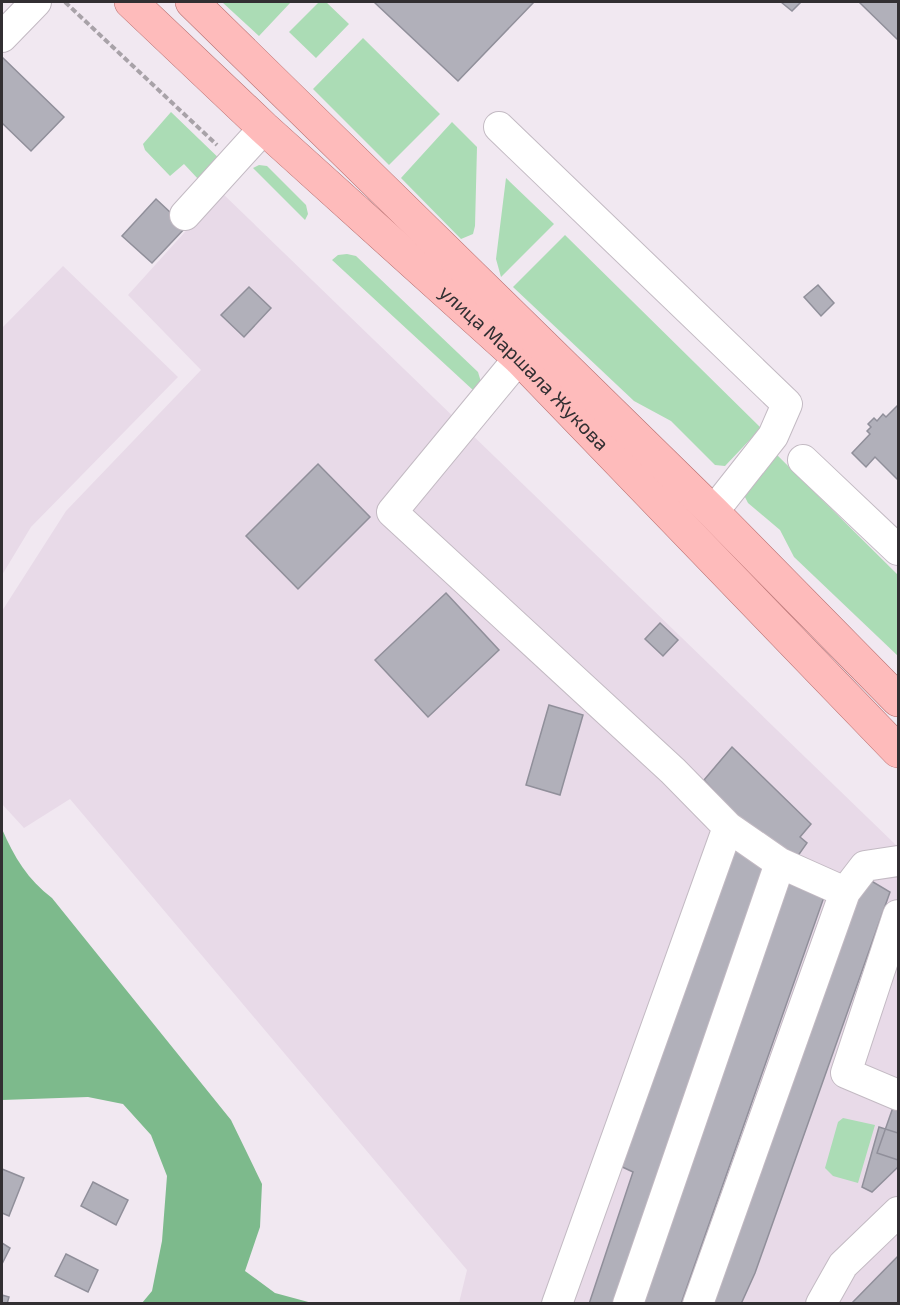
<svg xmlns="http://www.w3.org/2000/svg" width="900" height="1305" font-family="'Exo 2',sans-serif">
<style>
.built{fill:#e8dae8}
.green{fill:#abdcb5}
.forest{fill:#7dba8c}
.building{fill:#b1b0ba;stroke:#908f9a;stroke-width:1.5}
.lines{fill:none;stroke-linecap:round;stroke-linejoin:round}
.minor-casing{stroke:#c3bac3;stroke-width:32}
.major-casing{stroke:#b76d6d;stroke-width:34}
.path{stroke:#a8a2a8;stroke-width:4;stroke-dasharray:6 3;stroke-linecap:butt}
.minor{stroke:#fff;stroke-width:30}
.major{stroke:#febbbb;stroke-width:33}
.labels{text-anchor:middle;stroke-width:5;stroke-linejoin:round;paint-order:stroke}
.street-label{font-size:20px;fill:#322f32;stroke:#fff}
</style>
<rect width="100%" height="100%" fill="#f1e8f1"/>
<path class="built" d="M221,192l677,655v456h-439l8,-33 -397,-471 -46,29 -22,-24v-193l64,-100 135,-141 -73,-75z
M63,266l115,111 -147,150 -29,48v-247z"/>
<path class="green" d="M222,2h69l-32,34z
M319,2h7l23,22 -33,34 -27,-26z
M363,38l77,76 -51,51 -76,-76z
M171,112l56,54 -28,14 -15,-16 -14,12 -25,-26 -2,-6z
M452,122l25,25 -2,79 -2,8 -12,5 -60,-61z
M259,165l8,1 39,39 2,9 -3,6 -52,-52z
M506,178l48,46 -53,53 -5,-18z
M565,235l196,193 -36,38 -10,-1 -44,-44 -37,-20 -121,-114z
M347,254l9,2 122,116 3,10 -7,9 -142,-131 6,-5z
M774,452l124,123v81l-104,-99 -14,-27 -32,-27 -7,-14z
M843,1118l32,7 -17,58 -25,-7 -8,-8 13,-46z"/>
<path class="forest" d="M2,829c12,28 26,51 50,69l179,222 31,64 -2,43 -15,44 30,22 37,10h-170l10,-12 10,-50 5,-65 -16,-41 -28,-31 -35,-7 -86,3z"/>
<path class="building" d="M374,2h160l-76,79z
M781,2h20l-9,9z
M859,2h39v38z
M2,57l62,60 -33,34 -29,-28z
M156,199l30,28 -34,36 -30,-27z
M818,285l16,18 -13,13 -17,-19z
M249,287l22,21 -27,29 -23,-22z
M898,405v75l-23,-23 -9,10 -14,-14 18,-19 -3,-3 4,-4 -3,-3 6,-6 3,3 6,-7 3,3z
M318,464l52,53 -72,72 -52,-53z
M446,593l53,57 -71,67 -53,-57z
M660,623l18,17 -15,16 -18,-17z
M549,705l34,10 -23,80 -34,-10z
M732,747l79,77 -11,13 7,6 -12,17 -54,-39 -37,-41z
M729,847l35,17 -150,440h-25l44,-132 -17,-8z
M785,879l39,18 -143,407h-43z
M868,879l22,13 -135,381 -14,31h-32l145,-404z
M898,1093v67l-21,-7z
M879,1127l19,6v34l-26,25 -10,-5z
M2,1169l22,9 -15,38 -7,-3z
M93,1182l35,18 -12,25 -35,-19z
M2,1243l8,5 -8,16z
M66,1254l32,16 -10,22 -33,-16z
M898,1256v48h-47z
M2,1295l7,2 -2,7h-5z"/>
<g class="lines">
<defs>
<path id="minor" d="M2,37l34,-35
M499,127l288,277 -14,32 -60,76
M185,215l79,-87
M519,358l-127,154 281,259 55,56 52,36 -152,441
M803,460l95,90
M845,892l20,-26 33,-5
M898,915l-52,158 52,22
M557,1304l171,-477
M698,1304l147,-412 -65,-29
M821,1304l22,-39 55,-53"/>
<g id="major">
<path id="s1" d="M131,2l133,126 255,230 379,393"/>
<path d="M192,2l521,510 185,188"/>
</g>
</defs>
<use href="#minor" class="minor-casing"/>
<use href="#major" class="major-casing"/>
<path class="path" d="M65,2l152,143"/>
<use href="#minor" class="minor"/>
<use href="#major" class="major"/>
</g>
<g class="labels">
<g class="street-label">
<text dy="7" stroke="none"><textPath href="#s1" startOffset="537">улица Маршала Жукова</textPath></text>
</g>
</g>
<rect width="900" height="1305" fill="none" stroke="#322f32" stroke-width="6"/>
</svg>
